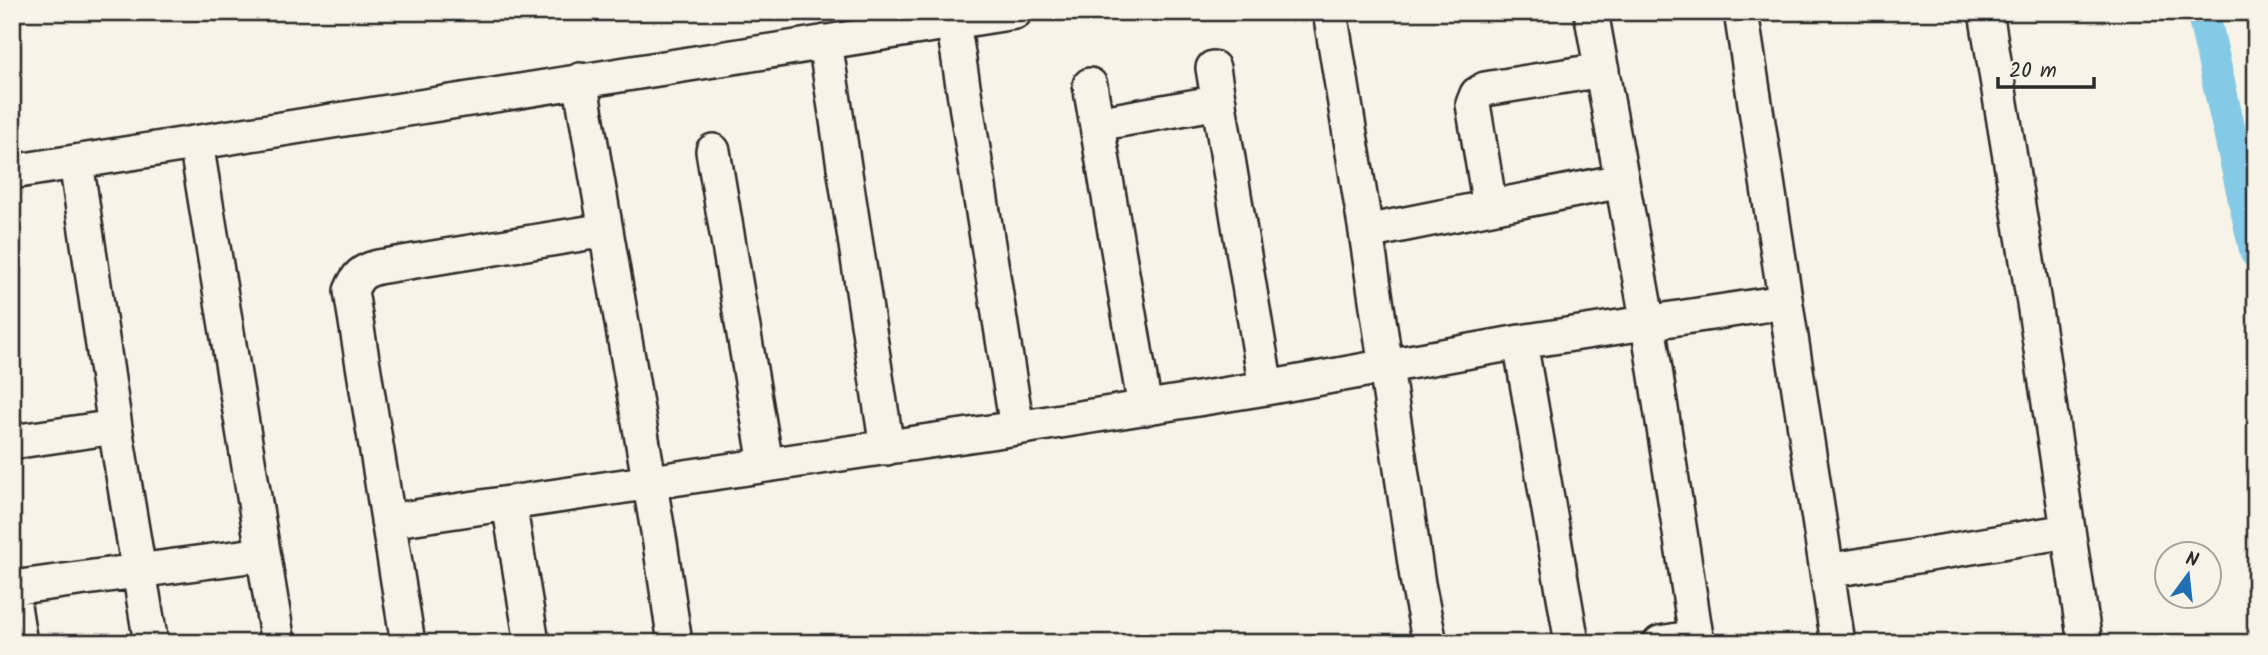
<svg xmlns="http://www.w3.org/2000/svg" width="2268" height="655" font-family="Kalam,sans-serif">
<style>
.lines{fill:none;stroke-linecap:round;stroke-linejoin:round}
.canal{stroke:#84c9e5;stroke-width:33}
.minor-casing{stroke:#2b2b2b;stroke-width:38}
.minor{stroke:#f7f3e8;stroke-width:33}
</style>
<rect width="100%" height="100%" fill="#f7f3e8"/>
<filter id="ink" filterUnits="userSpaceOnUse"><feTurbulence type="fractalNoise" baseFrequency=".0143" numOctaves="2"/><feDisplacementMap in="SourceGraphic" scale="14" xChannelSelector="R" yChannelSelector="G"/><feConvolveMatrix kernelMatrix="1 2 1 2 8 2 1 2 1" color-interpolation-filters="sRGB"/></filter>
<g filter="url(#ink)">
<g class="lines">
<path class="canal" d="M2203,12l53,240"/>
<defs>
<path id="minor" d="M1330,12l36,220 52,352 12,59
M1591,12l57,312 49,319
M1741,12l97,631
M1986,12l48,291 51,340
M953,22l64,406
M825,42l62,406
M1213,68l53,320
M580,80l80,463 15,100
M1090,85l55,323
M1097,124l122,-22
M196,143l82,500
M713,151l53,313
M76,162l39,265 36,216
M12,172l1003,-160
M1490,207l-17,-103 4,-10 8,-5 117,-19
M1366,232l255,-51
M1520,342l52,301
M12,442l103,-15
M509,503l23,140
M388,521l629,-93 249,-40 254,-46 264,-40
M1827,571l241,-40
M12,588l251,-34
M12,593l8,50
M408,643l-57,-352c6,-15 11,-20 27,-24l228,-37
M1660,643l36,-6"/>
</defs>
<use href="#minor" class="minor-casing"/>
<use href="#minor" class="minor"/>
</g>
</g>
<rect width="2268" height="655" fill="none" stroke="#f7f3e8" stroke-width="42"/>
<rect x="21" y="21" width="2226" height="613" fill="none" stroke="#2b2b2b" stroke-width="2.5" filter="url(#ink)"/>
<g transform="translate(2188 575) rotate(15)"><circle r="33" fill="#f7f3e8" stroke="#a5a39c" stroke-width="2"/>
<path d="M0-5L12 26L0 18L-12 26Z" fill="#1f6fb2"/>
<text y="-10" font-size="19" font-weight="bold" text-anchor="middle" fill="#2b2b2b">N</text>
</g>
<path d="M1998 77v10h96v-10" fill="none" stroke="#2b2b2b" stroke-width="3.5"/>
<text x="2009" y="77" font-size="21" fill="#2b2b2b" stroke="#f7f3e8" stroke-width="5" paint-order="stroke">20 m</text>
</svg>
